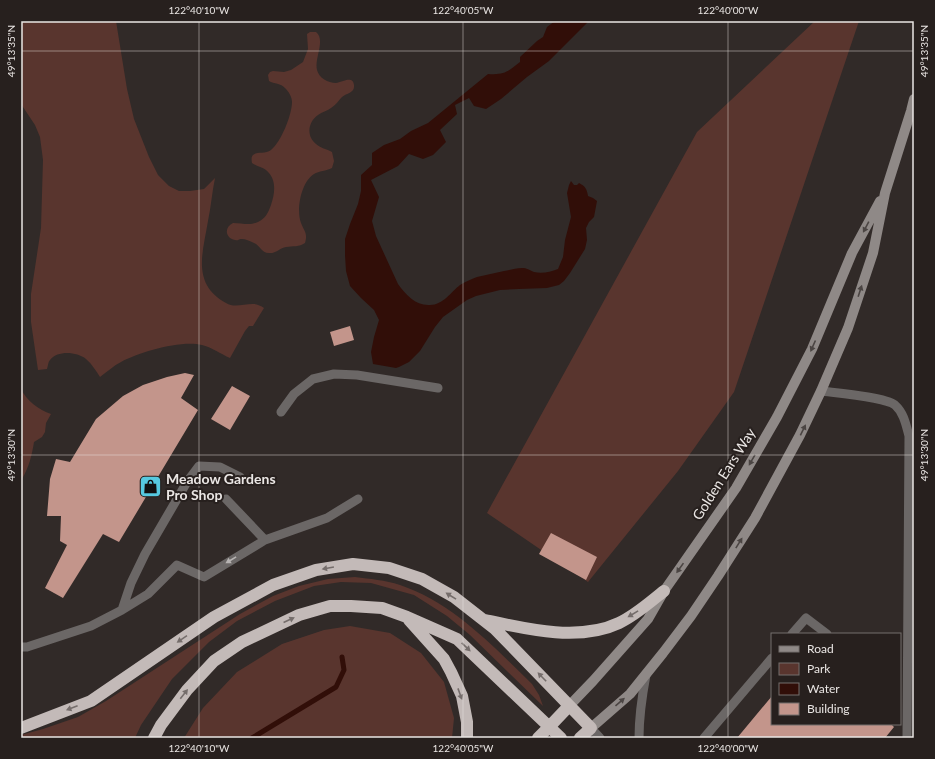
<svg xmlns="http://www.w3.org/2000/svg" width="935" height="759" font-family="Lato,sans-serif">
<style>
.green{fill:#59352e}
.water{fill:#310e08}
.lines{fill:none;stroke-linecap:round;stroke-linejoin:round}
.stream{stroke:#310e08;stroke-width:5}
.building{fill:#c3958b}
.lane{stroke:#6b6766;stroke-width:9}
.secondary{stroke:#8f8987;stroke-width:10}
.highway{stroke:#c3bab8;stroke-width:12}
.oneway{fill:#4b4543}
.oneway2{fill:#b7b3b2}
.oneway3{fill:#756d6b}
.ticks{fill:none;stroke:#eae6e4;stroke-width:1;stroke-opacity:0.45}
.labels{text-anchor:middle;stroke-width:4;stroke-linejoin:round;paint-order:stroke}
.street-label{font-size:14px;fill:#eae6e4;stroke:#27201e}
.poi-label{font-size:14px;font-weight:bold;fill:#eae6e4;stroke:#27201e;text-anchor:start}
.neatline{fill:none;stroke:#eae6e4;stroke-width:1.5}
.ticks-label{font-size:10px;text-anchor:middle;fill:#eae6e4}
</style>
<rect width="100%" height="100%" fill="#312a28"/>
<path class="green" d="M21,21h95l11,68 7,30 15,38 9,18 11,11 10,5h11l14,-2 11,-11c-3,14 -4,29 -7,43 -5,31 -17,63 18,82 8,5 17,1 27,1 4,0 8,2 11,4l-11,18h-4l-4,5 -15,27c-9,-4 -19,-11 -28,-13 -22,-5 -62,7 -81,17 -8,4 -14,10 -21,15 -4,-6 -8,-13 -14,-18 -9,-7 -28,-9 -36,1 -2,2 -2,6 -3,9l-9,1 -7,-48v-28l10,-66 2,-68 -3,-23 -5,-12 -14,-21z
M815,21h44l-125,371 -56,79 -90,111 -101,-69 210,-381z
M310,32h6c10,8 -2,26 1,38 2,8 11,13 19,13 6,-1 17,-8 18,2 1,8 -7,8 -12,12 -4,4 -6,8 -11,11 -4,3 -9,4 -13,7 -10,7 -12,21 -2,29 4,4 11,5 16,8l2,9 -2,7c-6,3 -13,3 -18,6 -13,8 -18,36 -13,49 3,8 7,10 4,20 -6,4 -12,3 -19,4 -6,1 -11,7 -17,6 -8,0 -9,-8 -15,-10 -4,-2 -9,-4 -12,-4 -5,0 -2,2 -7,1 -10,-2 -11,-13 -2,-17 9,0 17,3 25,-1 8,-4 10,-9 13,-17 4,-12 6,-26 -5,-35 -4,-3 -10,-4 -14,-7 -3,-15 11,-7 19,-13 10,-8 21,-35 21,-48 0,-5 -3,-10 -7,-14 -4,-5 -11,-4 -16,-7l-1,-6 2,-3 3,-1 11,1 7,-2 12,-8 5,-13 -1,-15z
M21,389c5,11 18,21 30,25l-5,9 -1,9 -3,5 -8,5c-2,13 -5,25 -12,37h-1z
M355,577c15,2 30,3 45,8 53,18 93,61 132,99l7,11 4,11 -73,-71 -23,-19 -33,-21 -43,-12 -30,-1 -27,4 -39,15 -38,20 -28,21 -37,37 -31,46 -6,13h-114v-3l22,-6 35,-12 28,-16 134,-87 33,-18 26,-10 29,-7z
M350,626l40,7 31,20 23,29 10,36 -2,20h-268l19,-30 34,-36 45,-28 42,-14z"/>
<path class="water" d="M555,21h34l-40,40 -22,16 -26,22 -15,10 -12,-3 -5,-8 -14,7 2,9 -17,16 6,12 -13,13 -10,4 -14,-5 -11,12 -27,14 8,17 -7,24 4,15 22,48c8,11 18,22 32,21 13,0 21,-13 30,-20 5,-3 11,-6 17,-8 9,-2 18,-4 27,-6 6,-1 12,-3 18,-3 5,0 7,2 12,4 8,2 16,0 24,-3l5,-12 2,-17 6,-23 -4,-24 2,-8 2,-4 3,4h3l2,-2c6,3 8,6 9,13l5,2 4,3 -3,16 -5,5 -3,6 1,12 -2,9 -15,24 -6,8 -5,4 -12,3 -28,1 -19,1 -24,6 -9,4 -24,17 -8,10 -15,24 -11,11 -10,5 -3,1 -23,-4 -2,-12 3,-15 5,-17 -5,-10 -13,-12 -11,-12 -4,-15 -1,-16v-16l5,-15 8,-20 3,-13v-16l11,-10v-12l12,-8 16,-6 11,-8 17,-8 60,-49c17,1 19,-2 32,-12v-5l17,-16 6,-4 4,-10z"/>
<g class="lines">
<path class="stream" d="M252,738l84,-51 8,-17 -2,-13"/>
</g>
<path class="building" d="M350,326l4,14 -20,6 -4,-14z
M185,373l9,2 -13,23 17,12 -79,132 -16,-8 -40,64 -18,-10 22,-43 -7,-4 1,-25h-14l3,-37 6,-20 14,3 26,-43 27,-23 20,-11 24,-8z
M232,386l18,10 -20,34 -19,-11z
M551,533l46,24 -11,23 -47,-26z
M772,696v28h119l3,3 -9,11h-148z"/>
<g class="lines">
<path class="lane" d="M821,391c15,2 64,6 74,14 9,8 11,20 14,31l-2,302
M281,412l13,-18 19,-15 21,-5 23,1 81,13
M226,499l39,41
M122,610l9,-27 14,-29 42,-72 12,-16 21,1 20,10
M792,634l14,-16 21,16
M21,647h6l64,-21 31,-16 26,-16 29,-29 27,12 61,-37 62,-22 31,-19
M591,728l9,10
M639,738c0,-21 3,-42 7,-63
M704,738l68,-80"/>
<path class="secondary" d="M569,706l24,-25 55,-62 16,-28 72,-103 41,-71 35,-68 40,-96 28,-52
M591,728l39,-34 33,-41 28,-37 27,-40 37,-58 45,-83 21,-44 27,-63 25,-75 12,-60 26,-82 3,-12"/>
<path class="highway" d="M409,620l35,39 7,13 11,24 5,26v16
M485,620c41,9 94,22 134,3 17,-8 31,-21 45,-32
M21,728l70,-27 123,-84 59,-32 43,-15 37,-6 36,4 33,11 32,18 41,32 96,99 -11,10
M154,738l7,-13 26,-35 27,-29 28,-19 57,-27 31,-9h21l31,2 25,9 50,22 104,99
M538,738l12,-12 19,-20"/>
</g>
<defs><path id="oneway-solid" d="M-6-.8H1V-3.2L6.5 0L1 3.2V.8H-6Z"/></defs>
<g class="oneway">
<use href="#oneway-solid" transform="translate(866 227) rotate(118)"/>
<use href="#oneway-solid" transform="translate(860 291) rotate(-72)"/>
<use href="#oneway-solid" transform="translate(813 346) rotate(114)"/>
<use href="#oneway-solid" transform="translate(803 430) rotate(-64)"/>
<use href="#oneway-solid" transform="translate(752 460) rotate(120)"/>
<use href="#oneway-solid" transform="translate(739 543) rotate(-58)"/>
<use href="#oneway-solid" transform="translate(680 568) rotate(125)"/>
<use href="#oneway-solid" transform="translate(620 702) rotate(-41)"/>
</g>
<use class="oneway2" href="#oneway-solid" transform="translate(231 560) rotate(149)"/>
<g class="oneway3">
<use href="#oneway-solid" transform="translate(328 568) rotate(170)"/>
<use href="#oneway-solid" transform="translate(451 596) rotate(-148)"/>
<use href="#oneway-solid" transform="translate(633 614) rotate(149)"/>
<use href="#oneway-solid" transform="translate(289 620) rotate(-25)"/>
<use href="#oneway-solid" transform="translate(182 639) rotate(146)"/>
<use href="#oneway-solid" transform="translate(466 647) rotate(43)"/>
<use href="#oneway-solid" transform="translate(542 677) rotate(-134)"/>
<use href="#oneway-solid" transform="translate(184 694) rotate(-52)"/>
<use href="#oneway-solid" transform="translate(460 694) rotate(70)"/>
<use href="#oneway-solid" transform="translate(72 708) rotate(159)"/>
</g>
<path class="ticks" d="M199,21v717M463,21v717M728,21v717M21,51h893M21,455h893"/>
<defs>
<symbol id="shop-square" viewBox="-11 -11 22 22"><rect x="-9" y="-9" width="18" height="18" rx="4" fill="#56c9e0" stroke="#27201e"/><path d="M-5-2.5h2.3a2.7 3.5 0 0 1 5.4 0H5L5.5 6h-11ZM-1.5-2.5h3a1.5 2.3 0 0 0-3 0Z" fill="#111"/></symbol>
</defs>
<g fill-rule="evenodd">
<use href="#shop-square" x="138" y="474" width="25" height="25"/>
</g>
<g class="labels">
<g class="street-label">
<text transform="translate(724 474) rotate(-58)" y="5">Golden Ears Way</text>
</g>
<g class="poi-label">
<text x="166" y="484">Meadow Gardens<tspan x="166" dy="16">Pro Shop</tspan></text>
</g>
</g>
<rect width="935" height="759" fill="none" stroke="#27201e" stroke-width="44"/>
<rect x="771" y="633" width="130" height="92" fill="#27201e" stroke="#756f6d"/>
<rect x="779" y="646" width="20" height="6" fill="#8f8987" stroke="#756f6d"/>
<text x="807" y="653" font-size="12" fill="#eae6e4">Road</text>
<rect x="779" y="663" width="20" height="12" fill="#59352e" stroke="#756f6d"/>
<text x="807" y="673" font-size="12" fill="#eae6e4">Park</text>
<rect x="779" y="683" width="20" height="12" fill="#310e08" stroke="#756f6d"/>
<text x="807" y="693" font-size="12" fill="#eae6e4">Water</text>
<rect x="779" y="703" width="20" height="12" fill="#c3958b" stroke="#756f6d"/>
<text x="807" y="713" font-size="12" fill="#eae6e4">Building</text>
<rect x="22" y="22" width="891" height="715" class="neatline"/>
<g class="ticks-label">
<text x="199" y="14">122°40'10"W</text>
<text x="463" y="14">122°40'05"W</text>
<text x="728" y="14">122°40'00"W</text>
<text transform="translate(11 51) rotate(-90)" y="4">49°13'35"N</text>
<text transform="translate(924 51) rotate(-90)" y="4">49°13'35"N</text>
<text transform="translate(11 455) rotate(-90)" y="4">49°13'30"N</text>
<text transform="translate(924 455) rotate(-90)" y="4">49°13'30"N</text>
<text x="199" y="752">122°40'10"W</text>
<text x="463" y="752">122°40'05"W</text>
<text x="728" y="752">122°40'00"W</text>
</g>
</svg>
